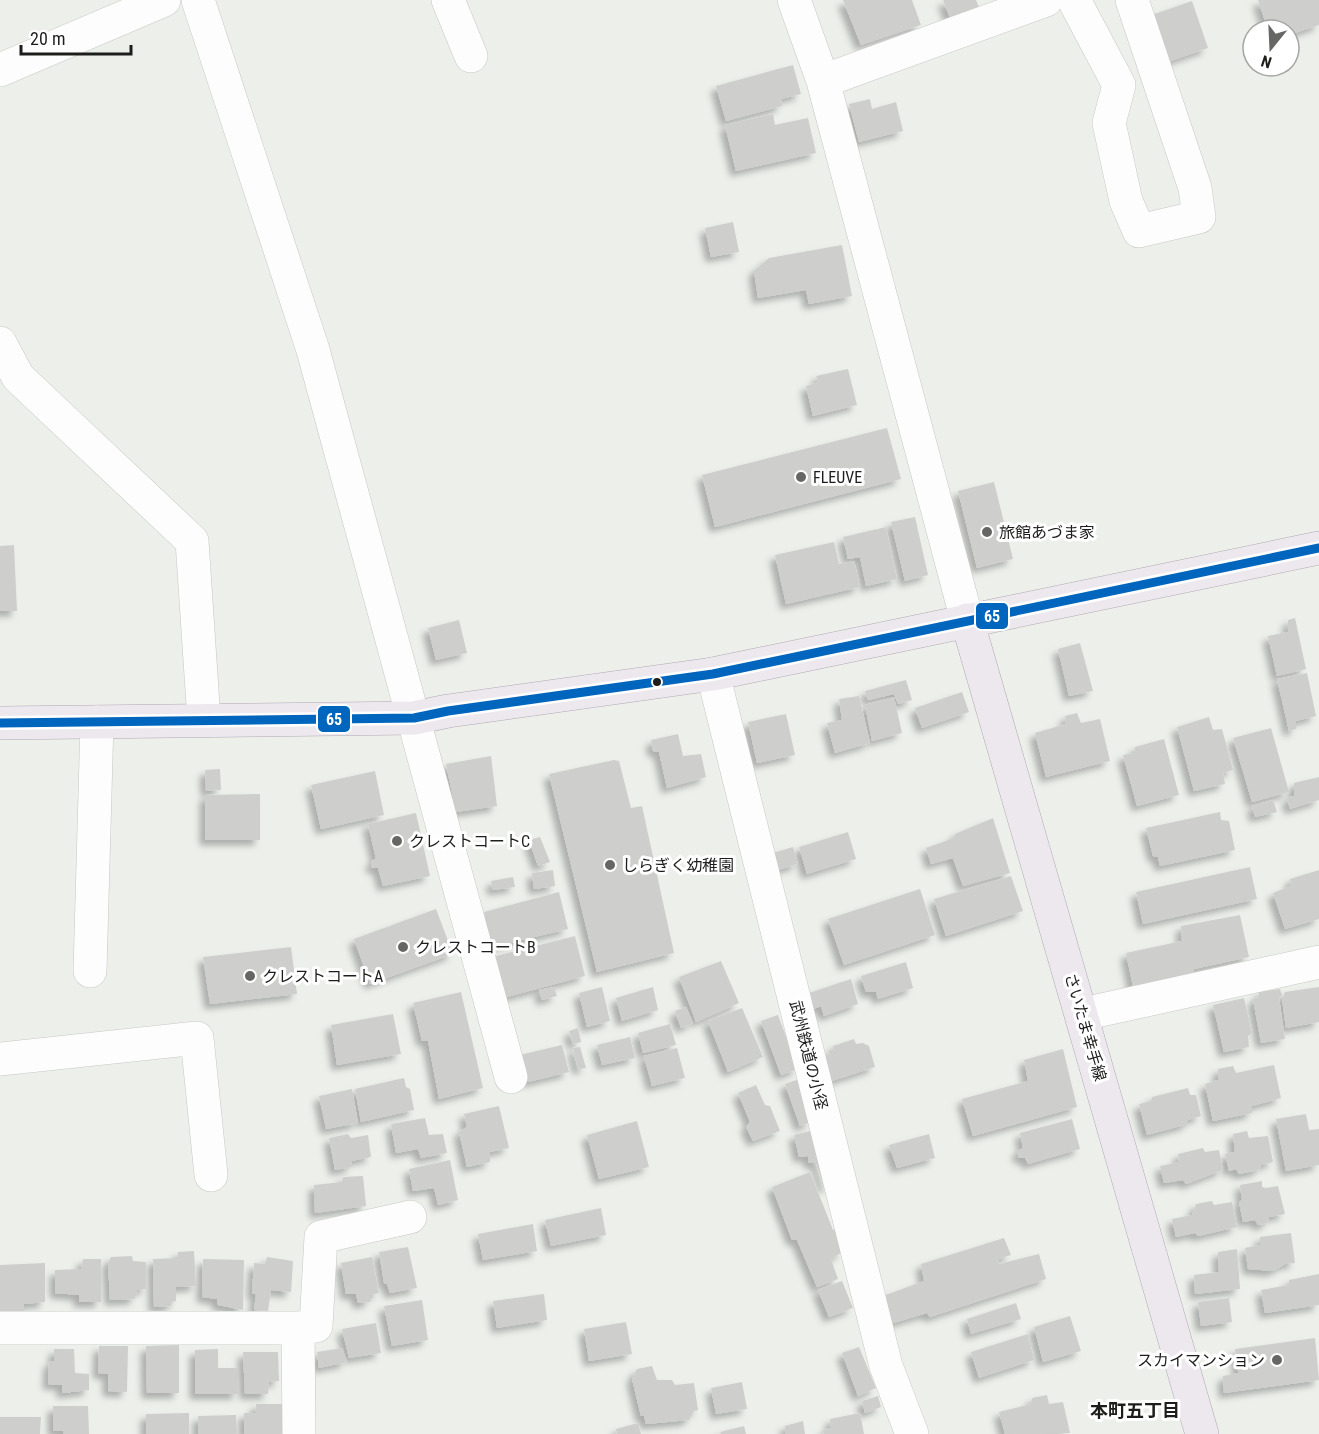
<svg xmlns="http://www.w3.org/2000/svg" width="1319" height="1434" font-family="'Roboto Condensed','Noto Sans JP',sans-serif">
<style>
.building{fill:#cecfcc;filter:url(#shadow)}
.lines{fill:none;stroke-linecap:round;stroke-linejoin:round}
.minor-casing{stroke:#c7c8c5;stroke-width:34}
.major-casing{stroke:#b1a9b2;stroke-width:34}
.minor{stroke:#fcfdfc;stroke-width:33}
.major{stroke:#ede8ee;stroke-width:33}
.bus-1-casing{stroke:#fff;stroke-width:14}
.bus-1{stroke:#0065bd;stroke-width:9}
.poi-dot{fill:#666764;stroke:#fff;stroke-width:2}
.bus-dot{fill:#1d1e1c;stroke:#fff;stroke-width:2}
.labels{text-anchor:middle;stroke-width:6;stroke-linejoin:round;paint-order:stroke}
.poi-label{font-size:16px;fill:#1d1e1c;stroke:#fff;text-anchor:start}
.street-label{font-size:16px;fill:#1d1e1c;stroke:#fff}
.neighbourhood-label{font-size:18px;font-weight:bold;fill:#1d1e1c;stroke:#fff}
.line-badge{stroke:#fff;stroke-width:2}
.badge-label{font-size:16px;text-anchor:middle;font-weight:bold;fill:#fff}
</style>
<defs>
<filter id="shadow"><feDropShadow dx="-5.5" dy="5.5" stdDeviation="3" flood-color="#0004"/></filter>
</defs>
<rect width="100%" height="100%" fill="#edefeb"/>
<path class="building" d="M843,0h69l9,25 -60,20z
M943,0h33l3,7 -29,11z
M1258,0h61v25l-30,10v-5h-21z
M1192,1l16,47 -46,16 -16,-47z
M793,65l8,29 -20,5 1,7 -56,15 -10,-35z
M870,99l2,10 24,-7 7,29 -44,11 -10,-38z
M773,114l2,11 33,-7 8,35 -80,18 -11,-46z
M733,222l6,30 -28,5 -6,-29z
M842,245l10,51 -43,8 -3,-14 -48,8 -4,-27 15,-13z
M848,369l9,36 -44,11 -7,-30 13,-4 -3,-6z
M887,428l14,51 -186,48 -13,-52z
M994,482l19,77 -36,9 -19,-77z
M915,517l13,58 -23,6 -14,-59z
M886,527l11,52 -31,7 -6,-29 -12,2 -5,-22z
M834,542l5,22 15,-3 6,26 -74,17 -11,-49z
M14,545l3,66h-17v-65z
M1295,618l11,51 -29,7 -9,-40 20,-4v-12z
M459,620l8,33 -31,7 -8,-32z
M1080,643l13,48 -24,5 -11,-47z
M1307,673l9,43 -20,5v8l-7,2 -12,-52z
M906,680l6,20 -14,4 -4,-10 -26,6 -3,-9z
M962,692l7,20 -47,16 -7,-20z
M859,696l11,47 -35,10 -8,-30 15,-3 -3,-21z
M894,697l8,36 -30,8 -7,-36z
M1077,713l4,10 19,-4 10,42 -64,16 -11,-44 31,-9 -1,-8z
M786,714l9,41 -38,8 -9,-41z
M1209,717l4,13 9,-1 11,41 -10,3 2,11 -31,7 -17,-64z
M1271,728l18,64 -37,10 -19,-64z
M678,734l5,22 18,-2 5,23 -39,11 -8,-36 -6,-1 -2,-11z
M1164,739l15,56 -42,11 -14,-51 12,-2v-6z
M491,756l6,50 -41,6 -10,-48z
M614,760l5,1 12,47 11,-2 32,147 -77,19 -48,-198z
M220,769l1,21 -15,1 -1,-21z
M375,771l9,44 -63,14 -10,-44z
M1319,777v23l-29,9 -3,-11 7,-2v-13z
M260,794v46h-55v-45z
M1273,800l4,12 -22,5 -3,-11z
M1220,812l1,8 8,1 6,29 -75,16 -2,-9 -5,-1 -7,-28z
M416,813l14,63 -47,10 -5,-18h-6l-1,-7 5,-2 -8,-35z
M993,818l17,55 -47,13 -10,-28 -22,6 -5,-16 28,-10 1,-4z
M848,832l8,27 -49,15 -8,-27z
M540,837l10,25 -12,4 -9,-26z
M793,847l5,17 -20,6 -5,-17z
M1250,867l7,32 -114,25 -7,-32z
M553,870l2,16 -21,3 -2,-16z
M1319,870v49l-34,10 -12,-36 18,-7 -1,-7z
M1011,876l12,35 -77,25 -12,-37z
M513,877l2,10 -22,3 -2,-9z
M920,889l15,46 -91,30 -16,-46z
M559,892l9,37 -75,18 -9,-35z
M436,909l17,45 -83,30 -16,-45z
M1240,915l9,42 -55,12 -1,5 -60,13 -7,-34 56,-12 -1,-15z
M575,936l10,40 -82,22 -11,-41z
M291,947l6,47 -87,10 -7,-47z
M721,961l18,42 -43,19 -17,-45z
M906,962l7,26 -35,11 -2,-7h-10l-5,-16z
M851,979l7,25 -34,12 -3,-10 -10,4 -5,-16z
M554,987l3,9 -15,4 -3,-10z
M602,987l8,34 -23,6 -8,-34z
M653,987l5,23 -36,11 -6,-23z
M1319,987v35l-33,6 -4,-29 3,-7z
M1280,989l2,6 -3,3 6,41 -24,4 -8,-44 6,-2v-5z
M461,992l22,96 -44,11 -11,-58h-6l-9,-38z
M1244,998l8,35 -4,3 1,11 -25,5 -11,-47z
M686,1007l7,16 -12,5 -6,-17z
M742,1008l21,49 -35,15 -20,-51z
M393,1014l8,40 -64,11 -6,-40z
M778,1015l20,54 -17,6 -20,-54z
M670,1024l6,21 -33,8 -5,-20z
M578,1028l3,14 -8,2 -4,-13z
M630,1037l5,21 -33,7 -5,-20z
M854,1039l2,5 7,-1 6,3 6,21 -43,14 -7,-25 9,-4 -1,-6z
M562,1045l7,27 -41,10 -8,-27z
M580,1047l6,21 -8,1 -5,-21z
M677,1048l8,30 -33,8 -8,-30z
M1063,1049l14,58 -104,29 -11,-37 66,-18 -4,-21z
M1274,1065l7,33 -29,8v7l-39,8 -8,-37 13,-4v-11l15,-3 3,7z
M404,1078l2,9 4,2 4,21 -53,12 -6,-33z
M799,1079l12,43 -11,4 -15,-42z
M756,1085l9,20 5,1 10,25 -27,10 -7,-14 4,-5 -12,-29z
M1188,1088l2,7h6l5,21 -13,4v4l-41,11 -8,-31 12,-3 1,-4z
M352,1089l6,34 -32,6 -7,-33z
M499,1106l10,42 -19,4v10l-23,5 -8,-35 8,-5 -3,-13z
M1306,1114l3,16 10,-1v36l-33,6 -10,-52z
M425,1118l4,17 14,-1 4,19 -26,5 -3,-9 -22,4 -5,-29z
M1072,1119l8,30 -52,15 -3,-6h-6l-2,-7 6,-3 -3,-15z
M637,1121l12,46 -50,12 -12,-44z
M814,1130l15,57 -5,1 -8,-25h-7l-1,-7 -9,1 -5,-22z
M1247,1131l2,7 19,-2 5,26 -12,3 -2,5 -20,4 -3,-5 -7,2 -4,-17 10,-2 -2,-18z
M348,1134l3,4 17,-3 3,22 -20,4 1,6 -17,3 -6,-32z
M929,1134l6,24 -38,10 -8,-23z
M1203,1148l2,4 14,-2 4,20 -37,14 -3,-4 -19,3 -4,-17 19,-4 -1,-8z
M450,1160l8,40 -20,5 -4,-17 -21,3 -4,-22z
M810,1172l23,58h3l6,22 -11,7 7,20 -21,8 -20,-47h-5l-20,-53z
M363,1176l3,30 -51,7 -1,-28 28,-3 1,-5z
M1262,1181v6l4,1 12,-2 7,28 -16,3 -1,6 -10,2 -3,-5 -12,2 -4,-20 3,-2 -2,-15z
M1212,1201l2,4 18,-3 5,25 -39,9 -3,-3 -19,4 -4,-18 20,-4 4,-11z
M601,1208l5,27 -55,11 -6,-26z
M533,1224l4,27 -54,9 -5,-26z
M1291,1233l4,30 -10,1 -12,7 -25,-2 -3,-21 15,-3v-8z
M1004,1238l7,17 -13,4 1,5 40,-10 7,25 -116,38 -3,-4 -37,11 -7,-28 41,-15 -3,-17z
M408,1247l9,41 -27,5 -3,-9 -3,-1 -5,-31z
M1237,1249l3,40 -45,5 -1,-19 25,-3 -1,-20z
M194,1251l2,35 -20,1v14l-4,1 -1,4 -17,1 -1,-48 24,-1 1,-6z
M132,1256l1,5 13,1v27l-9,1 -2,9 -25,1 -2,-37 3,-6z
M267,1257l26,4 -2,31 -20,-2 -3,21 -14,-1 2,-16 -4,-1 2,-30 11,1z
M372,1257l7,36 -9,2v7l-12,1 -2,-9h-10l-5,-31z
M83,1259h18v43h-22v-7l-24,-2v-23l26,-1z
M203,1259l41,1 -1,50 -25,-5 -1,-6 -15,-2z
M45,1263v39l-21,2v7h-24v-46z
M1319,1274v31l-54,8 -4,-23 28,-5v-5z
M842,1281l11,27 -24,9 -11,-27z
M544,1294l3,26 -50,8 -4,-27z
M1229,1298l3,24 -31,4 -3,-24z
M422,1300l6,40 -36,6 -8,-40z
M1016,1303l5,16 -50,15 -4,-15z
M1070,1316l11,35 -38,11 -9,-35z
M626,1322l6,32 -43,7 -5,-32z
M376,1323l5,30 -32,5 -7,-29z
M1028,1334l6,26 -55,18 -8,-26z
M1315,1338l4,42 -95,13 -1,-17 15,-3v-2l-3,-22z
M179,1345v48h-32l-1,-47z
M99,1346h29l-1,46 -19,-1v-17l-10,-1z
M859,1347l17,41 -18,8 -16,-43z
M342,1348l5,14 -28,6 -2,-16z
M54,1349h20l1,24 14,1v16l-27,3v-8l-14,-1 1,-22 5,-1z
M218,1349v19h20v26h-43v-44z
M243,1352h35l1,29 -10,1 -1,12h-23z
M652,1366l5,14h15l3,5 19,-2 4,27 -4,1 -5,9 -43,4 -2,-8h-3l-9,-37 5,-10z
M742,1382l5,27 -31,5 -5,-26z
M1047,1395l2,9 14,-2 7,31 -65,1 -6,-22 32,-8 1,-6z
M878,1396l3,11 -16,6 -3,-12z
M256,1404h26v30h-38v-21h11z
M53,1406h35l1,28h-25l-1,-3h-10z
M189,1413v21h-43v-20z
M860,1413l4,21h-40l-1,-4 8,-2 -1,-9z
M236,1415l1,19h-39v-18z
M0,1417h41l-1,17h-40z
M803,1421l2,13h-20v-8z
M638,1423l3,11h-24l-1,-5z
M744,1426l2,8h-25l-1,-2z"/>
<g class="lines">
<defs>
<path id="minor" d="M198,0l115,350 198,727
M448,0l23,56
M794,0l29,81 144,539
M1074,0l45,85 -10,38 17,78 13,30 60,-14 -4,-29 -63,-188
M0,70l164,-70
M823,81l223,-81
M0,343l18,34 174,164 12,179
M713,674l173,692 26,68
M90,971l7,-249
M1083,1014l236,-52
M0,1059l197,-21 14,137
M0,1328h298
M299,1434l-1,-106 18,-2 5,-89 89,-20"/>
<path id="major" d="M967,620l235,814
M0,723l414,-5 34,-7 265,-37 606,-126"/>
</defs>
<use href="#minor" class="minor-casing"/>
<use href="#major" class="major-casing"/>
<use href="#minor" class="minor"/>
<use href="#major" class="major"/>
<defs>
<path id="bus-1" d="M0,723l414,-5 34,-7 265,-37 606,-126"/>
</defs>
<use href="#bus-1" class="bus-1-casing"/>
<use href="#bus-1" class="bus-1"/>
</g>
<g class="poi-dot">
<circle cx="801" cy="477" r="6"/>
<circle cx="987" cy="532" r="6"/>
<circle cx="397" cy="841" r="6"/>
<circle cx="610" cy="865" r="6"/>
<circle cx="403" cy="947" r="6"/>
<circle cx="250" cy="976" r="6"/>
<circle cx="1277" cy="1360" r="6"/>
</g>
<circle class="bus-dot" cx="657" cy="682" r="5"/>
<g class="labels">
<g class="poi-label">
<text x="813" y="483">FLEUVE</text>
<text x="999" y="538">旅館あづま家</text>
<text x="409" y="847">クレストコートC</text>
<text x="622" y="871">しらぎく幼稚園</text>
<text x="415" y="953">クレストコートB</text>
<text x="262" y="982">クレストコートA</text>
<text x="1265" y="1366" text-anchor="end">スカイマンション</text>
</g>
<g class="street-label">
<text transform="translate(1086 1027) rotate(74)" y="6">さいたま幸手線</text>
<text transform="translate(809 1055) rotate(76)" y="6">武州鉄道の小径</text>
</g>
<g class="neighbourhood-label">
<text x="1135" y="1417">本町五丁目</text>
</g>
</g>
<g class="line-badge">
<rect x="975" y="602" width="34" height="28" rx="6" fill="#0065bd"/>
<rect x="317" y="705" width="34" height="28" rx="6" fill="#0065bd"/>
</g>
<g class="badge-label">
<text x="992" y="622">65</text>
<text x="334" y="725">65</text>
</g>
<g transform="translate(1271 48) rotate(198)"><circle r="28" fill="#ffffff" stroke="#a5a5a4" stroke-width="1.5"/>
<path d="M0-4.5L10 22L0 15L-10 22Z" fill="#666764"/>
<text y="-9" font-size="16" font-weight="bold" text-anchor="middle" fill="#1d1e1c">N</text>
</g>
<path d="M21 45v9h110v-9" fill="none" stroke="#1d1e1c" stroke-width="3"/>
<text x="30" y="45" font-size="18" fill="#1d1e1c" stroke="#ffffff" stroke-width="4.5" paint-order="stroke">20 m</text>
</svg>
